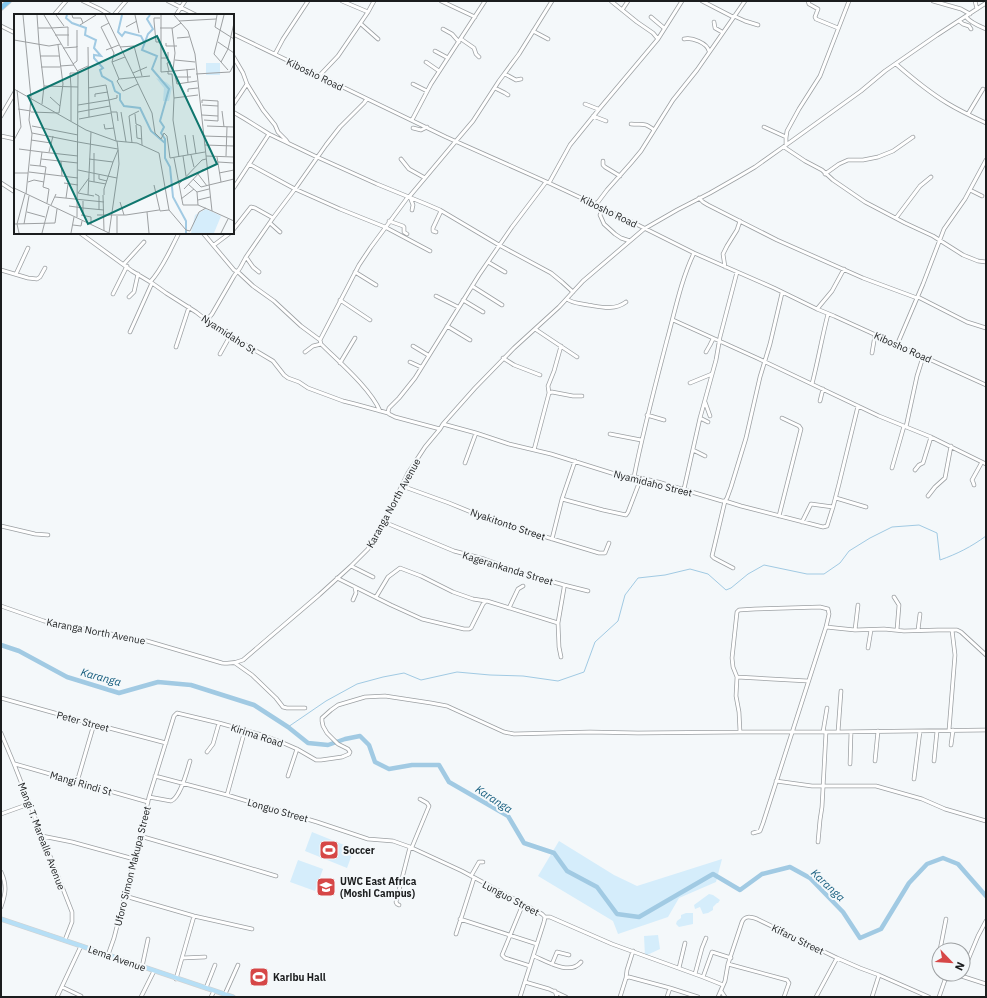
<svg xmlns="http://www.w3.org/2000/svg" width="987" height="998" font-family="'IBM Plex Sans',sans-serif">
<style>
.green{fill:#d5edfb}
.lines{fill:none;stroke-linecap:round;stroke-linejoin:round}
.stream{stroke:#a1cae3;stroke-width:1}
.river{stroke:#a1cae3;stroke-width:4.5}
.minor-casing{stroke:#9ca0a3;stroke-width:4.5}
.major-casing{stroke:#d1d2d2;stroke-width:5.5}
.highway-casing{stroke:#d1d2d2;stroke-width:6}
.minor{stroke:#fff;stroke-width:3}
.major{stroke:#b6dff6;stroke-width:4}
.highway{stroke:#85c9f0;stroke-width:4.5}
.labels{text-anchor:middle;stroke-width:4;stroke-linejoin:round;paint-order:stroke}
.street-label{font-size:10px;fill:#1b1d1e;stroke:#f4f8fa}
.poi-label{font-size:10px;font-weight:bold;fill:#1b1d1e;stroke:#f4f8fa;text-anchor:start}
.water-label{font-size:11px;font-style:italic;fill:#145c7d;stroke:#f4f8fa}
.inset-river{fill:none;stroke:#a1cae3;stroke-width:2}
.inset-road{fill:none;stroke:#9da0a2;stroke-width:1}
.view{fill:#0f766e;fill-opacity:0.15;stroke:#0f766e;stroke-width:2}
.inset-edge{fill:none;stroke:#1b1d1e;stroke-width:2}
</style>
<rect width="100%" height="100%" fill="#f4f8fa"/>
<path class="green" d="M312,832l42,17 -7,19 -42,-17z
M559,841l55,34 23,11 85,-27 -6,23 -37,16 -11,19 -50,17 -5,-13 -75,-45z
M298,860l25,9 -8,22 -25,-9z
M709,894l4,1 7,5 -2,3h-1l-4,4v3l-5,3 -5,1 -3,-7 -5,2 -1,-4z
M686,913h7v11l-14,3 -3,-3 1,-3 4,-3v-3z
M658,935l2,14 -15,7 -1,-20z"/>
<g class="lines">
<path class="stream" d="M288,727l38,-26 31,-17 26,-7 21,-4 17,7 36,-8 33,3 33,1 35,5 26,-9 11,-30 23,-21 7,-26 13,-17 27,-3 25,-6 18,5 18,16 5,-2 17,-14 16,-9 43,9h17l16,-11 9,-12 21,-13 22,-11 27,-2 18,8 3,27c17,-6 31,-13 46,-24"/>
<path class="river" d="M1,645l18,6 48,26 52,16 39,-11 33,3 63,20 34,22 20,16 20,2 17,-6 15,-3 9,9 6,17 14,7 23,-4h27l10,17 59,34 16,27 30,10 13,18 30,16 20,27 22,3 74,-43 27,16 22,-16 28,-7 20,11 33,34 17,26 21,-9 28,-46 18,-19 16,-6 15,6 28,32"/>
<defs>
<path id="minor" d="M83,1l17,8 10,6
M168,1l28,14
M342,1l26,11
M441,1l34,16
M611,1l26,21 16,11 5,6
M702,1l31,16
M808,1l1,3 9,5 -3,8 1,2 22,9
M933,1l28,8 9,5
M975,1l2,8
M622,10l6,-9
M54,15l12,-14
M114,15l12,-14
M176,15l9,-14
M734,16l11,5 13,4
M651,17l13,11
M966,17c5,6 13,9 20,12
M959,21l4,3 6,2 2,3
M714,22l1,6 7,4
M361,24l17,15
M1,26l14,7
M443,29l9,5 7,8
M533,31l15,8
M233,34l213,103 103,46 71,33 74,37 80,35 43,21 17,7 152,69
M461,39l13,9 2,6 3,3
M684,39c8,-2 23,4 25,12
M435,51l13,7
M275,54l8,-15 25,-38
M233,56l10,17 4,11 16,26 12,15 3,7 8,8 2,3
M426,62l13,9
M896,64c16,14 33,28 51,39 13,8 26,14 39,20
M505,74l11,6 5,-1
M319,76l19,-20 30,-44 6,-11
M413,84l14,7
M495,88l10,5 3,2
M585,104l13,5
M233,105l14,-21
M233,112l12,7 24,15 48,23 60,27 49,20 14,6 59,35 52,28 11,9 11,10
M968,114l15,-25
M1,116l14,-24
M593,116l13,5
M412,120l19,-36 54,-83
M631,124c12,1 13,-2 23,6
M764,127l22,10
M413,128l8,2 6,-3
M1,136l14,3
M456,141l17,-20 26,-40 20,-27 33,-53
M786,145v-7l1,-7 12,-22 21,-33 29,-75
M784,147l21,14 17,9 11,10 32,22 40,21 28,13 30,19 15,6 8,1
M401,159l8,10 16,9
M603,161v4l2,2 15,9
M249,164l46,25 45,20 45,18 45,24
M825,174l14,-10 9,-4h15l15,-3 15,-6 20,-14
M1,183l14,9
M549,183l21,-38 30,-37 58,-69 24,-38
M233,189l36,-55
M970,190l12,6
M409,197l47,-56
M410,197l3,8 -1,5
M699,198l4,4 5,3 69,35 86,38 54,20
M594,204l4,-2 9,-12 24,-27 10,-12 32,-51 24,-30 48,-69
M603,208l-3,7 4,9 11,10 6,4 9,3
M896,218l24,-32 11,-9
M389,221l14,5 1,1v5l3,2
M270,223l10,9
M233,230l18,-23 4,1 18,10
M436,232l-3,-1v-3l8,-17
M80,233l52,38 20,12 14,10 30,19 18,14 59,35 11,14 4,3 11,4 9,6 35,13 12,3 33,9
M203,233l31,37 4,2 15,14 21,15 27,25 19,14
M214,245l16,-12
M246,257l7,10 6,5
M488,262l17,10
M124,264l20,-22
M725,267l-2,-13 4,-8 10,-16 3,-9
M1,270l27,8 9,1 3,-2 5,-9
M355,272l21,13
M16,274l12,-26
M150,282c12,-12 21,-34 29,-49
M472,286l30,19
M113,294l14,-28
M436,296l22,11
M129,297l5,-5 4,-18
M918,297l49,25 19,6
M567,299c7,5 13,4 21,6 13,2 26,6 38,-3
M340,300l30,20
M463,300l20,12
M817,309l15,-18 12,-22
M207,320l5,-6 22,-38 6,-8 6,-11 27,-39 22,-29 31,-44 14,-18 24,-24 3,-4
M673,320l84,38 122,58 52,21 55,27
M447,326l23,14
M535,329l42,28
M130,332l22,-49
M897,345l26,-61 21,-55 21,-30 21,-39
M413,346l15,9
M176,347l13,-40
M305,352l8,-6 8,-2
M706,352l4,-7 3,-6
M872,353l3,-18
M220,354l10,-18
M503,358l11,7 26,10
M410,362l11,5
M340,363l15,-25
M690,383l22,-9
M812,384c6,-23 10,-47 16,-70
M549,393l-1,-7 6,-15 7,-25
M820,401l3,-12
M705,402l5,14
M380,411c-10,-23 -41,-49 -59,-67l-1,-4 39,-75 12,-18 37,-50
M647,415l17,5
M700,418l8,4
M443,424l33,9 33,11 42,10 67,21 23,3 17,4 64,19h3l2,-3 4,-11 15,-49 14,-61 10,-33 12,-51
M906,427l11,-51 6,-19
M440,429l-45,-12 -6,-3 -1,-2 1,-4 10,-10 16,-20 64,-103 33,-48 34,-45
M610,434l31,6
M534,450l15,-57 3,-1 21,4h9
M693,450l12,6
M465,463l11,-30
M892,468l12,-42
M915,470l4,-5 4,-2 8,-26
M634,477c9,-46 21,-91 33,-137 8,-29 14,-60 27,-87
M974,485l-1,-3 -1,-2 10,-18
M402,486l47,17 44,18 106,32h6l4,-10
M684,489l16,-71 16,-58 4,-23 17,-65
M928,496l7,-9 10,-9 6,-32
M836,498l30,9
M562,499l41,11 23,5 2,-3 13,-34
M779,516l22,-87 -2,-3 -17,-8
M384,522l70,29 30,8 41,15 39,11v3l-6,35 1,24 2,10
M802,522l9,-18 22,3
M1,526l34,8 13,1
M552,539l10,-40 13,-38
M351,566l22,11
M733,568l-19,-10 -2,-2 13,-55 16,5 82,21 4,-1 6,-19 6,-23 19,-78
M337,578l54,27 31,14 42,10h5l2,-1 12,-24 3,-3h1l71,22
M564,585l24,6
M376,597l12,-20 12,-9 21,8 32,16 20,7 13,2
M894,597l5,8 -2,25
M353,600l3,-7 -1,-6
M1,606l43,15 103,20 75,22c8,1 14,0 21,-3l76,-65 32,-29 17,-17 22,-39 18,-37 17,-26 15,-18 3,-5 32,-36 39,-40 45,-41 24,-26 61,-52 33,-19 33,-17 28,-16 17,-10 38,-27 68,-49 24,-20 52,-36 49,-32
M509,608l9,-19 5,-3
M826,627l29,3 29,-1 20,2 34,-1h19l4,2 25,23
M855,630l3,-25
M918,630l2,-16
M868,648l3,-18
M235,663l17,12 24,23 7,9 4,1h18
M737,677l71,4
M1,698l93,26 72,19
M949,730l6,-75 -3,-25
M740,732l-1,-20 -3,-16 1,-19 -4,-10 -1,-9 5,-46 2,-2 16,-1 65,-2 8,2 1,5 -3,13 -63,196 -3,8 -7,2
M823,732l4,-24
M838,732l3,-41
M1,733l13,31 58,148v10l-7,18
M951,745l2,-15
M207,752l6,-8 6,-21
M875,761l3,-30
M934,761l3,-30
M15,764l133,38
M850,764l1,-32
M155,776l72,19 90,27 51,17 25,2 17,6 52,24 80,43 3,3 -1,5 -24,75
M288,776l9,-27
M914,779l6,-48
M776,781l36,5h64l46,13 23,10 41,12
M77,782l17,-58
M227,795l18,-65
M149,797l22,4c10,-4 16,-31 19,-40
M1,814l28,-10
M42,836l30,6 62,17
M140,836l76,22 60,18
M818,842l2,-22 2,-13 4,-75
M412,847l17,-41 -2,-3 -7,-4
M1,872c6,13 5,21 0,35
M471,876l8,-14h4
M125,896l69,20 58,13
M523,904l-21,51 3,3 25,8
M399,905l-2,-1 -1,-2 14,-55
M545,917h5l62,27 91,33 9,-25 19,6
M460,919l77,25
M456,934l18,-56
M940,950l6,-31
M939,953l-2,12 2,5
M108,955l6,-17 26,-102 9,-39 25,-81 3,-3 42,10 43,12 19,7 16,7 19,11h5l21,-3 7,-3 1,-2 -2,-3 -10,-5 -11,-11 -4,-7 -1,-5v-3l9,-8 7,-5 27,-8 20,-1 46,7 16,3 57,26 10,2 76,-2 48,1 102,-1h98l148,-2
M534,956c12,5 36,20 47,6
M182,958l23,-1
M552,964l5,-12 12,3
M728,964l59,16 2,3 -5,14
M142,967l6,-28
M679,968l6,-25
M963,972l15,-36 8,-15
M695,974l7,-26 4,-10
M955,974l31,10
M703,977l20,8
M626,978l1,-8 6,-19
M176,979l18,-63
M525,982l24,7 17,8
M62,987l19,9
M206,988l9,-23
M555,991l2,6
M721,991l4,6
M225,994l13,-29
M57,997l24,-51
M141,997l13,-26
M211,997l3,-6
M620,997l6,-19 3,-1 41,11 28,9
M667,997l3,-9
M718,997l7,-16 3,-17 14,-42c3,-7 9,-5 15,-3l80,39 23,10 19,7 50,22
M816,997l21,-39
M872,997l7,-22
M939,997l7,-20 2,-3"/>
<path id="major" d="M1,919l232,78"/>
<path id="highway" d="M1,8l8,-7"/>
</defs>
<use href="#minor" class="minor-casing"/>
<use href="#major" class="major-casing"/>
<use href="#highway" class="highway-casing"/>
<use href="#minor" class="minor"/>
<use href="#major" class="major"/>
<use href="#highway" class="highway"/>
</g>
<defs>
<symbol id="stadium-square" viewBox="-11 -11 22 22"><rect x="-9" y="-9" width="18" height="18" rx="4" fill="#d64747" stroke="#f4f8fa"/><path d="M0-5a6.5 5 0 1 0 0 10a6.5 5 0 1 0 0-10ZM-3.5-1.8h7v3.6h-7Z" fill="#fff"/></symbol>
<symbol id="school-square" viewBox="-11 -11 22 22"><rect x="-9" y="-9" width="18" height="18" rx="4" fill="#d64747" stroke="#f4f8fa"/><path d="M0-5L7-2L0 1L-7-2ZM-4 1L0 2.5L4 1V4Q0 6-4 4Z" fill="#fff"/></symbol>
</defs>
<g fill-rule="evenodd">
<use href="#stadium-square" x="318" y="839" width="22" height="22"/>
<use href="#school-square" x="315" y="876" width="22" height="22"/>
<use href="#stadium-square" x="248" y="966" width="22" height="22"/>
</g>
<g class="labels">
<g class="street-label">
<text transform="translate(315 74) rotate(26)" y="4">Kibosho Road</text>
<text transform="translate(609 211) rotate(26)" y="4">Kibosho Road</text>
<text transform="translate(229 334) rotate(33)" y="4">Nyamidaho St</text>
<text transform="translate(903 347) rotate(24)" y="4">Kibosho Road</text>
<text transform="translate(653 483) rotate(14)" y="4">Nyamidaho Street</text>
<text transform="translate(393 503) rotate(-61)" y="4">Karanga North Avenue</text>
<text transform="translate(508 524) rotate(19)" y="4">Nyakitonto Street</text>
<text transform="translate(508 568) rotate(17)" y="4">Kagerankanda Street</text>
<text transform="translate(96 631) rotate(11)" y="4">Karanga North Avenue</text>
<text transform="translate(83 721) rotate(15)" y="4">Peter Street</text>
<text transform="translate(257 735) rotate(18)" y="4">Kirima Road</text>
<text transform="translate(81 783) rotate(16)" y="4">Mangi Rindi St</text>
<text transform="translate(278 810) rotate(16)" y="4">Longuo Street</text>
<text transform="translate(42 836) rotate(69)" y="4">Mangi T. Marealle Avenue</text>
<text transform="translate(132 866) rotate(-76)" y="4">Uforo Simon Makupa Street</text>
<text transform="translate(511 898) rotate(28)" y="4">Lunguo Street</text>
<text transform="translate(798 939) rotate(26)" y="4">Kifaru Street</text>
<text transform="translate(117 958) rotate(19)" y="4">Lema Avenue</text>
</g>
<g class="poi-label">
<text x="343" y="854">Soccer</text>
<text x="340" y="885">UWC East Africa<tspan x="340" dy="12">(Moshi Campus)</tspan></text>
<text x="273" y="981">Karibu Hall</text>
</g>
<g class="water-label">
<text transform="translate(101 677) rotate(15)" y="4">Karanga</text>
<text transform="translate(494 799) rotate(33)" y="4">Karanga</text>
<text transform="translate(828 885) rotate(43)" y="4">Karanga</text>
</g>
</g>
<g transform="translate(14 14)">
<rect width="220" height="220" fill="#f4f8fa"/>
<path d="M192,49h14v12h-14zM142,64l10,4 6,5 -3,14h-6l1,-13zM192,195l15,7 -7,17h-23l4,-18z" fill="#d5edfb"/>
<path class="inset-river" d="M53,1l-1,3 6,5 14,5 -1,7 11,5 -2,8 7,8 -7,-1v3l9,10 -3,2 2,6 10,6 3,9 5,3v6l4,6 16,2 11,23 14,12M108,1l-4,17 4,4 3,-4 16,4 3,6M136,1l-3,4 6,10 -5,5 -6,16 15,6 -5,13 17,20 -9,32 4,6 -3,6 4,6v19l5,9 3,30 13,24v12"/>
<path class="inset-road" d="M9,1l8,83M23,1l2,29M30,1l34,57 -1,145M42,1l8,11M58,1l1,3h8l2,5M91,1l47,98 3,20 6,6 3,-6 3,3 3,22 35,-6M121,1l4,18M147,1v57l13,-1 3,13 20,-3M160,1l14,16 7,23 17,157 22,10M203,1l-2,12 19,12M210,1l-10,39 14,16M146,4h-6v3l2,21h5M165,7l37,-2M95,9l-8,4 13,26 -2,9 7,17 -2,2 6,10 15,-7M66,11l16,-10M112,13l11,-6M24,14h13M37,14l17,-1v19M146,14h13l8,-5M158,14l3,25 -2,17M41,21h14M163,24l12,-1M0,26l35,6 12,-2M204,28l16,11M152,29v3h11M25,30l5,42 -2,18M44,31l5,39 -4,29M74,33l1,70M106,33l14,-1 8,30M49,34l14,-1v-17M92,36l13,-5M26,42h19M147,44h7v-6M161,46l20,2M98,48l13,-5M207,48l7,-13 6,-26M59,50l4,-3v-15M46,52l14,-1M27,53h19M173,55l1,13M63,57l11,-5M154,57v3h4l2,24M155,57l-2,-8 4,-1M160,57l21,-2M119,59l14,-6M182,60l34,-2 4,-8M162,63h15M105,65l31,-3M30,72l34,1M57,73v34M57,73l-1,-14h8M74,74l18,-3 3,15 8,-2v-3M0,75l72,41 30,11 21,2 22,10 10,57 17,20 4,1 9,-19 7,-4M174,78v-3l10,-1M36,83l10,9M81,83v-3l13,-2M188,89v-3l16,1v20l-14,-1M64,91l31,-5 7,41M188,91l16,1M4,95l13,2M208,97l2,16M17,98l28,1M64,98l32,-6M97,98h6l1,9M107,98l5,30M121,100l1,10 5,2 1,19M188,101l16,1M65,105l32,-6M90,110l1,5 9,-1M122,111l1,13 5,1M18,112l46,9M193,112l27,1M18,119l46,9M171,121l3,20M179,121l3,19M190,122l30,1M0,126l7,-13 -4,-37M17,126l20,3M64,128l40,7 -1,-8M118,129l-3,-27 10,-5M191,131l29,1M5,135l23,3M35,138l4,-16M177,141l3,12M169,142l3,20M192,142l28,1M212,142l1,-29M165,143l-6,-37 1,-22 24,-3M203,143l4,25M160,144l9,47h15l14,6M27,145l37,4M75,145l24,3 5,-12M47,147l1,15M204,148l16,1M16,151l10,1 2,-14 36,4M26,152l6,1 -3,20 6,2 -2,14M64,156l39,8M15,158l49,6M0,159h14M205,159l15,-3M184,160l9,12M85,161v4l8,2M179,165l8,8 8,-2M75,167l17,3M14,168l6,-2 10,2M80,168v-29M50,169l14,2M165,170l23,-24 4,-1M174,170l9,8 1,13M140,171l6,26 9,-1M195,171l25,-6M0,174l95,45M170,175l18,-19 5,-1M183,178l12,-3M64,179l16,3M64,179l11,-15M12,180l6,-60 -3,-14 2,-22M81,180l4,2v14M74,181l3,-63M89,181l1,36M90,181v-6l9,-27M41,183l49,5M52,184l2,-14M167,185l13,-10M184,186l12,-3M69,187v7l21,2M106,188l4,13M37,191l5,-11M55,192l14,2v7M13,198l18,5M133,198l2,21M67,201l10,2v7M83,201h29l33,-5M103,202v17M0,210l41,-1 2,-14M10,210l5,-28M59,211l8,1 1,-5M5,219l-2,-9 8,-30M28,219l7,-27M57,219l3,-16M95,219l10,-69 -1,-15M207,219l7,-14"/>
<path class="view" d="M143,22l60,128 -129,60 -60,-128z"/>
<rect width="220" height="220" class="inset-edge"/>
</g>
<rect width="987" height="998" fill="none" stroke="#1b1d1e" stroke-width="4"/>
<g transform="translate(951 962) rotate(115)"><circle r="19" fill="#f4f8fa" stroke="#9da0a2"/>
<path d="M0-3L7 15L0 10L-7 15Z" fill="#d64747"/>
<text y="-6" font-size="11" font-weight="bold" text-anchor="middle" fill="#1b1d1e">N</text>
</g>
</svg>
